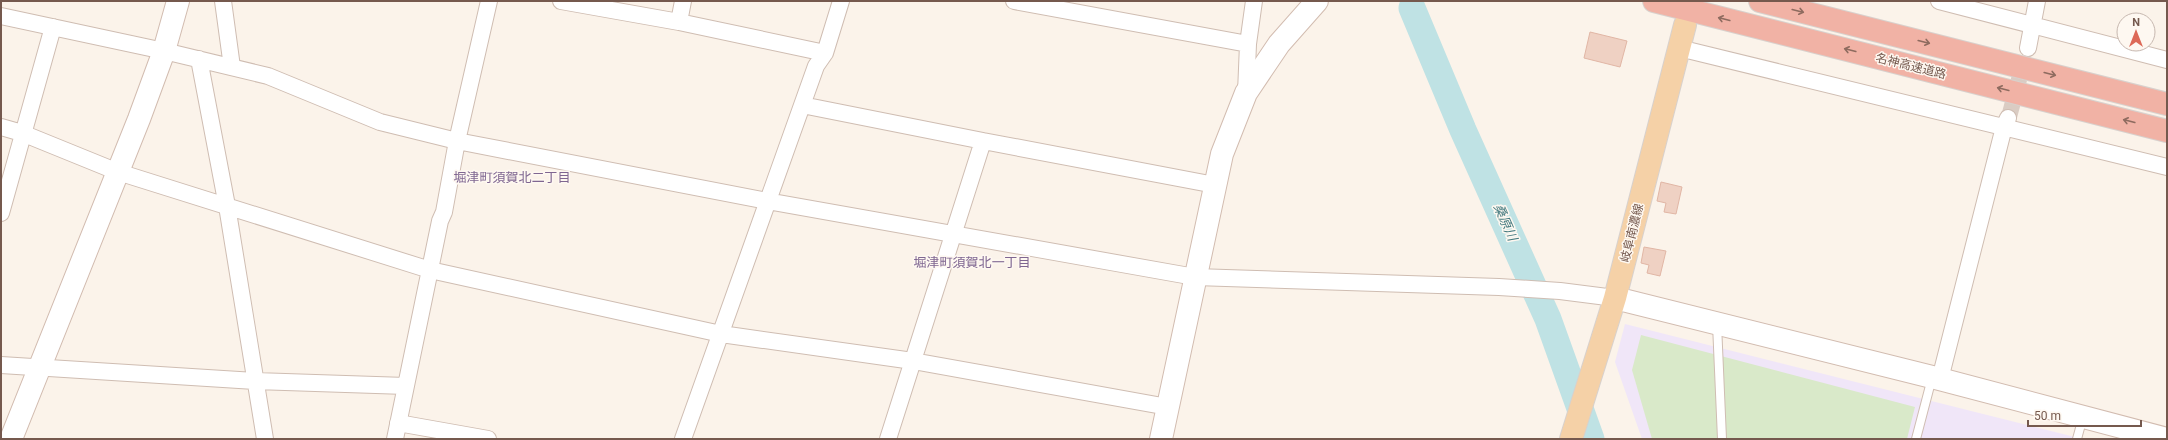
<svg xmlns="http://www.w3.org/2000/svg" width="2168" height="440" font-family="Roboto,'Noto Sans JP',sans-serif">
<style>
.education{fill:#f0e6f8}
.green{fill:#d9e9c9}
.lines{fill:none;stroke-linecap:round;stroke-linejoin:round}
.river{stroke:#bfe2e4;stroke-width:27}
.building{fill:#efd1c3;stroke:#e1b6a5}
.street-tunnel{stroke:#daccc3;stroke-width:16;stroke-dasharray:16 8;stroke-linecap:butt}
.lane-casing{stroke:#cfbdb2;stroke-width:10}
.street-casing{stroke:#cfbdb2;stroke-width:18}
.secondary-casing{stroke:#d2bcb0;stroke-width:24}
.primary-casing{stroke:#d8d1cd;stroke-width:24}
.highway-casing{stroke:#d8d1cd;stroke-width:24}
.lane{stroke:#fff;stroke-width:8}
.street{stroke:#fff;stroke-width:16}
.secondary{stroke:#fff;stroke-width:22}
.primary{stroke:#f5d1a7;stroke-width:22}
.highway{stroke:#f1b2a5;stroke-width:22}
.oneway{stroke:#8e6b5f}
.labels{text-anchor:middle;stroke-width:3;stroke-linejoin:round;paint-order:stroke}
.street-label{font-size:12px;fill:#75594e;stroke:#fef8f1}
.neighbourhood-label{font-size:13px;fill:#7f6691;stroke:#fef8f1}
.water-label{font-size:13px;font-style:italic;fill:#467b80;stroke:#fef8f1}
</style>
<rect width="100%" height="100%" fill="#fbf3ea"/>
<path class="education" d="M1625,324l458,115h-441l-27,-77z"/>
<path class="green" d="M1641,335l274,72 -8,32h-255l-20,-69z"/>
<g class="lines">
<path class="river" d="M1412,8l51,122 85,189 43,120"/>
</g>
<path class="building" d="M1590,32l37,9 -7,26 -36,-9z
M1661,182l21,5 -6,27 -12,-2 2,-9 -9,-2z
M1644,247l22,4 -6,25 -13,-3 2,-8 -8,-2z"/>
<g class="lines">
<path class="street-tunnel" d="M2009,117l16,-60"/>
<defs>
<path id="lane" d="M1717,324l5,115
M1916,439l16,-61
M2077,439l6,-22"/>
<path id="street" d="M223,1l9,66
M561,1l118,21 146,31
M1014,1l234,43
M1939,1l228,59
M1,16l163,35 104,25 112,46 77,19 310,60 428,76 304,10 61,4 55,7
M679,22l4,-21
M1679,48l488,119
M2028,48l9,-47
M199,59l28,147 38,233
M1246,93l2,-49 6,-43
M802,105l181,36
M1,127l21,6 96,39 312,98 291,64 192,27 255,46
M1,213l52,-186
M1,365l254,16 151,5
M1940,379l64,-252 4,-9
M398,423l90,16
M395,439l45,-218 4,-9 13,-71 32,-140
M683,439l133,-373 9,-13 16,-52
M888,439l95,-298 232,44"/>
<path id="secondary" d="M1615,298l317,79 235,62
M11,439l128,-320 25,-68 14,-50
M1161,439l61,-285 24,-61 33,-49 38,-43"/>
<path id="primary" d="M1571,439l44,-141 70,-273"/>
<path id="highway" d="M1654,1l513,130
M1760,1l407,103"/>
</defs>
<use href="#lane" class="lane-casing"/>
<use href="#street" class="street-casing"/>
<use href="#secondary" class="secondary-casing"/>
<use href="#primary" class="primary-casing"/>
<use href="#highway" class="highway-casing"/>
<use href="#lane" class="lane"/>
<use href="#street" class="street"/>
<use href="#secondary" class="secondary"/>
<use href="#primary" class="primary"/>
<use href="#highway" class="highway"/>
</g>
<defs><path id="oneway-shaft" d="M-6 0H5M1.5-3L5.5 0L1.5 3" fill="none" stroke-width="1.6" stroke-linecap="round" stroke-linejoin="round"/></defs>
<g class="oneway">
<use href="#oneway-shaft" transform="translate(1798 11) rotate(14)"/>
<use href="#oneway-shaft" transform="translate(1724 19) rotate(-166)"/>
<use href="#oneway-shaft" transform="translate(1924 42) rotate(14)"/>
<use href="#oneway-shaft" transform="translate(1850 50) rotate(-166)"/>
<use href="#oneway-shaft" transform="translate(2050 74) rotate(14)"/>
<use href="#oneway-shaft" transform="translate(2003 89) rotate(-166)"/>
<use href="#oneway-shaft" transform="translate(2129 121) rotate(-166)"/>
</g>
<g class="labels">
<g class="street-label">
<text transform="translate(1911 66) rotate(14)" y="4">名神高速道路</text>
<text transform="translate(1632 233) rotate(-76)" y="4">岐阜南濃線</text>
</g>
<g class="neighbourhood-label">
<text x="512" y="182">堀津町須賀北二丁目</text>
<text x="972" y="267">堀津町須賀北一丁目</text>
</g>
<g class="water-label">
<text transform="translate(1506 222) rotate(66)" y="5">桑原川</text>
</g>
</g>
<rect width="2168" height="440" fill="none" stroke="#75594e" stroke-width="4"/>
<g transform="translate(2136 32)"><circle r="19" fill="#fef8f1" stroke="#c7b8b0"/>
<path d="M0-3L7 15L0 10L-7 15Z" fill="#dd6957"/>
<text y="-6" font-size="11" font-weight="bold" text-anchor="middle" fill="#75594e">N</text>
</g>
<path d="M2028 420v6h113v-6" fill="none" stroke="#75594e" stroke-width="2"/>
<text x="2034" y="420" font-size="12" fill="#75594e" stroke="#fef8f1" stroke-width="3" paint-order="stroke">50 m</text>
</svg>
